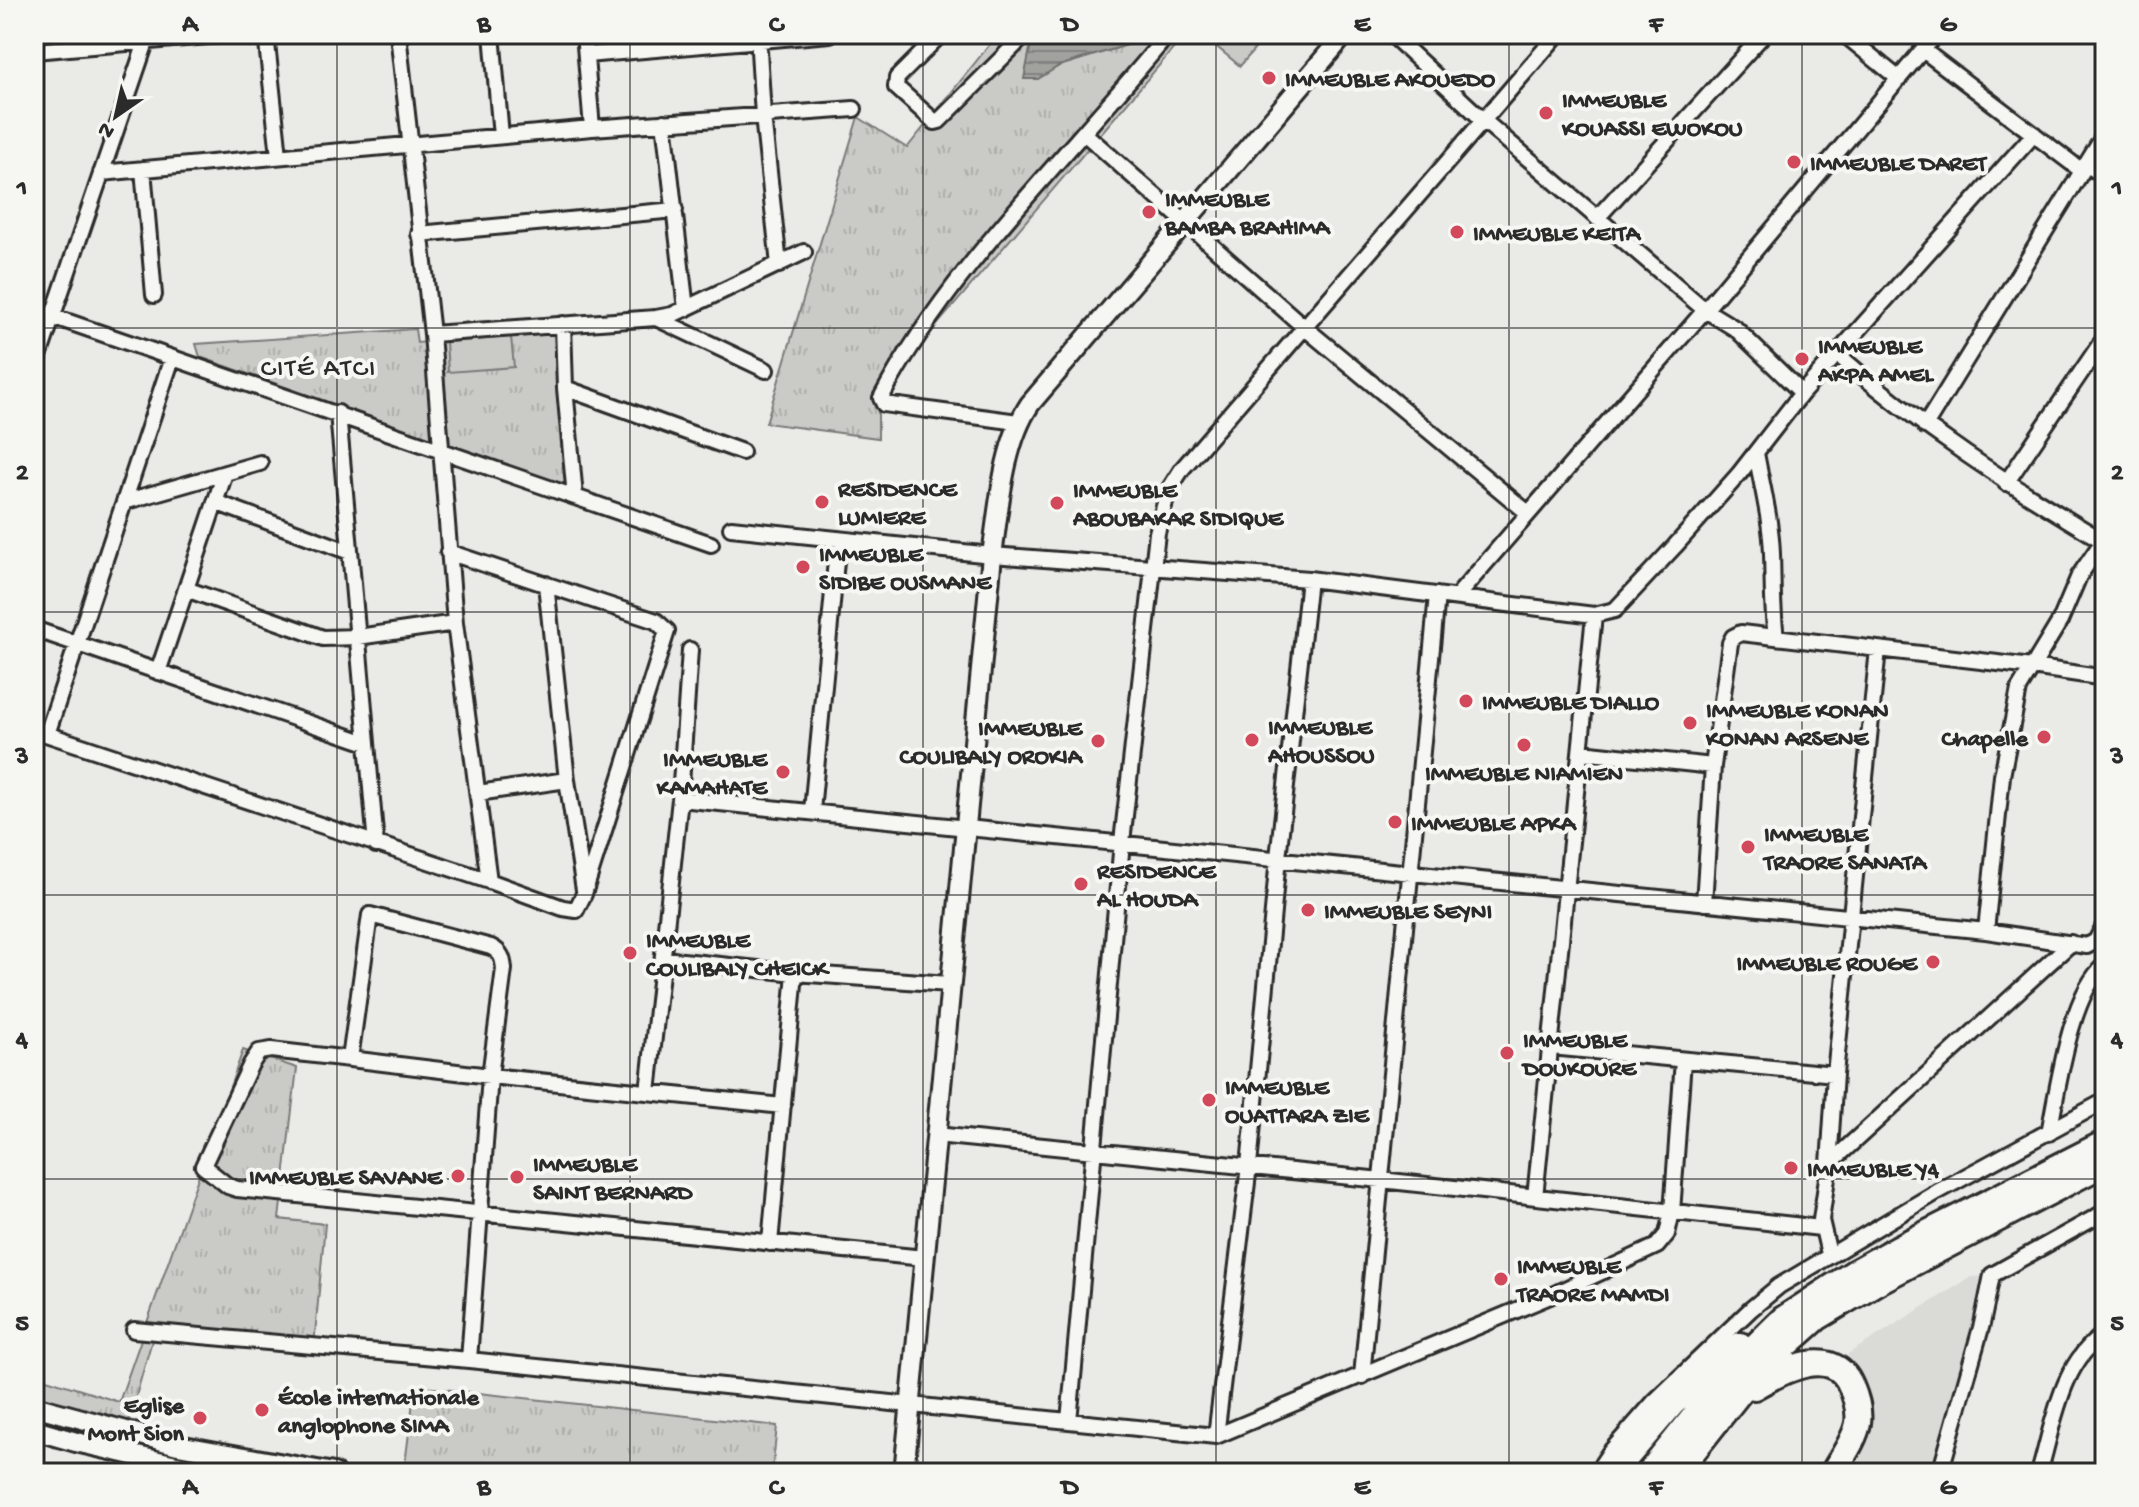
<svg xmlns="http://www.w3.org/2000/svg" width="2139" height="1507" font-family="'Gochi Hand',sans-serif">
<style>
.built{fill:#dadad6}
.grass{fill:url(#grass-tufts);stroke:#7a7a79;stroke-width:2}
.pitch{fill:#cacac7;stroke:#7a7a79;stroke-width:2}
.water{fill:url(#water-rules);stroke:#727270;stroke-width:2}
.lines{fill:none;stroke-linecap:round;stroke-linejoin:round}
.street-casing{stroke:#2b2b2b;stroke-width:20}
.secondary-casing{stroke:#2b2b2b;stroke-width:24}
.highway-casing{stroke:#2b2b2b;stroke-width:30}
.street{stroke:#f6f6f2;stroke-width:14}
.secondary{stroke:#f6f6f2;stroke-width:18}
.highway{stroke:#f6f6f2;stroke-width:24}
.grid{fill:none;stroke:#2b2b2b;stroke-width:2;stroke-opacity:0.55}
.poi-dot{fill:#d1495b;stroke:#f6f6f2;stroke-width:3}
.labels{text-anchor:middle;stroke-width:8;stroke-linejoin:round;paint-order:stroke}
.poi-label{font-size:24px;font-weight:bold;fill:#2b2b2b;stroke:#f6f6f2;text-anchor:start}
.neighbourhood-label{font-size:26px;letter-spacing:2px;fill:#2b2b2b;stroke:#f6f6f2}
.neatline{fill:none;stroke:#2b2b2b;stroke-width:3}
.grid-label{font-size:26px;text-anchor:middle;font-weight:bold;fill:#2b2b2b}
</style>
<defs>
<pattern id="grass-tufts" width="24" height="20" patternUnits="userSpaceOnUse" patternTransform="scale(2)"><rect width="24" height="20" fill="#cacac7"/><path d="M3 7l-1-3M5 7V3M7 7l1-3M15 17l-1-3M17 17v-4M19 17l1-3" fill="none" stroke="#aeaeab"/></pattern>
<pattern id="water-rules" width="6" height="5" patternUnits="userSpaceOnUse" patternTransform="scale(2)"><rect width="6" height="5" fill="#a1a19e"/><path d="M0 2.5h6" fill="none" stroke="#838381"/></pattern>
</defs>
<rect width="100%" height="100%" fill="#eaeae6"/>
<filter id="ink" filterUnits="userSpaceOnUse"><feTurbulence type="fractalNoise" baseFrequency=".0125" numOctaves="2"/><feDisplacementMap in="SourceGraphic" scale="16" xChannelSelector="R" yChannelSelector="G"/><feConvolveMatrix kernelMatrix="1 2 1 2 8 2 1 2 1" color-interpolation-filters="sRGB"/></filter>
<g filter="url(#ink)">
<path class="built" d="M1998,1276l-29,119 -22,78h-96l11,-37 -14,-82 123,-77z"/>
<path class="grass" d="M998,34h46l-13,10 -6,35 13,-1 21,-12 71,-22 10,-10h46l-308,360v44l-112,-15 92,-306 49,31z
M1201,34h67l-28,32z
M415,329l2,14 137,-13 12,156 -366,-129 -4,-13z
M243,1050l54,18 -18,151 46,5 -11,122 -159,-16 -28,97 -93,-30v-22l85,27z
M415,1386l362,40 -5,47 -368,-1z"/>
<path class="pitch" d="M511,337l3,30 -66,5 -2,-30z"/>
<path class="water" d="M1044,34h96l-10,10 -71,22 -21,13h-14l7,-35z"/>
<g class="lines">
<defs>
<path id="street" d="M266,34l13,122
M398,34l34,300 23,289 34,258
M492,34l9,102
M584,34l8,94
M758,34l5,82 16,149
M1391,34l92,86 222,190 31,19 66,64
M1844,34l55,45
M937,38l-40,40 -1,9 39,35 4,-1 87,-87
M1923,50l159,121
M34,51l197,-17
M586,55l244,-21
M664,122l22,187
M1084,133l220,194 224,186
M2086,164l19,12
M143,169l11,126
M101,173l491,-45 262,-19
M1597,218l167,-184
M419,234l256,-24
M34,310l677,234
M656,318l110,52
M563,324l2,64 10,109
M432,334l224,-16 16,-3 132,-63
M1837,354c83,73 172,131 266,187
M34,371l112,-329
M565,388l177,64
M338,413l38,432
M1018,422l-134,-18 -3,-6c71,-134 192,-246 287,-364
M1925,426l180,-292
M1756,453c6,33 15,67 16,101 1,28 0,55 4,83
M2006,483l99,-146
M124,502l136,-39
M215,502l135,50
M731,528l261,27 317,24 285,36
M546,584l21,196 17,110
M186,589l137,49 35,-1 97,-14
M1457,596l248,-286 231,-276
M34,629l333,114
M158,672l67,-199
M34,730l455,151 74,27 13,2 8,-16 83,-263 -11,-10 -208,-69
M47,734l125,-376
M1581,752l132,14
M478,793l89,-13
M680,799l1306,132 101,15 9,-5 9,-17
M812,811l26,-271
M1704,903l9,-137 17,-123 3,-6 8,-4 291,34 73,11
M1986,931l16,-155 17,-87 41,-68 19,-45 26,-38
M664,959l131,14 154,11
M1551,1047l284,27
M350,1059l-79,-9 -12,2 -8,12 -48,102 25,20 9,3 687,69
M648,1092l32,-293 10,-149
M2049,1133c9,-44 21,-140 56,-168
M936,1135l445,45 440,48
M1829,1164l242,-221
M1535,1197l59,-582 21,-5 60,-64 64,-72 63,-81 232,-259
M770,1243l25,-270
M1829,1254l-8,-34 8,-56 6,-90 43,-425
M134,1330l335,30 747,76 334,-140 107,-50 10,-12 5,-22 11,-152
M469,1360l21,-284 14,-107c-1,-11 -3,-17 -13,-22l-121,-32 -20,144 140,17 293,30
M1362,1376l75,-781
M1069,1421l53,-579 35,-309 11,-42 14,-22 376,-435
M1216,1436l33,-270 29,-308 31,-279
M1596,1473l14,-21 44,-50 97,-93 28,-23 158,-94 168,-91
M1940,1473l42,-149 10,-49 113,-63
M2039,1473c14,-46 22,-113 66,-139"/>
<path id="secondary" d="M34,1406l144,39 156,28
M34,1430l42,12 135,31
M904,1473l88,-918c7,-47 11,-111 38,-151l315,-370"/>
<path id="highway" d="M1754,1387c28,-16 79,-44 97,-1 5,12 9,24 7,37 -3,17 -17,35 -25,50
M1613,1473l60,-70 67,-58
M1649,1473l84,-105 50,-49 72,-47 43,-24 207,-105
M1676,1473l78,-99 63,-56 60,-36 228,-119"/>
</defs>
<use href="#street" class="street-casing"/>
<use href="#secondary" class="secondary-casing"/>
<use href="#highway" class="highway-casing"/>
<use href="#street" class="street"/>
<use href="#secondary" class="secondary"/>
<use href="#highway" class="highway"/>
</g>
</g>
<path class="grid" d="M337,34v1439M630,34v1439M923,34v1439M1216,34v1439M1509,34v1439M1802,34v1439M34,328h2071M34,612h2071M34,895h2071M34,1179h2071"/>
<g class="poi-dot">
<circle cx="1269" cy="78" r="8"/>
<circle cx="1546" cy="113" r="8"/>
<circle cx="1794" cy="162" r="8"/>
<circle cx="1149" cy="212" r="8"/>
<circle cx="1457" cy="232" r="8"/>
<circle cx="1802" cy="359" r="8"/>
<circle cx="822" cy="502" r="8"/>
<circle cx="1057" cy="503" r="8"/>
<circle cx="803" cy="567" r="8"/>
<circle cx="1466" cy="701" r="8"/>
<circle cx="1690" cy="723" r="8"/>
<circle cx="2044" cy="737" r="8"/>
<circle cx="1252" cy="740" r="8"/>
<circle cx="1098" cy="741" r="8"/>
<circle cx="1524" cy="745" r="8"/>
<circle cx="783" cy="772" r="8"/>
<circle cx="1395" cy="822" r="8"/>
<circle cx="1748" cy="847" r="8"/>
<circle cx="1081" cy="884" r="8"/>
<circle cx="1308" cy="910" r="8"/>
<circle cx="630" cy="953" r="8"/>
<circle cx="1933" cy="962" r="8"/>
<circle cx="1507" cy="1053" r="8"/>
<circle cx="1209" cy="1100" r="8"/>
<circle cx="1791" cy="1168" r="8"/>
<circle cx="458" cy="1176" r="8"/>
<circle cx="517" cy="1177" r="8"/>
<circle cx="1501" cy="1279" r="8"/>
<circle cx="262" cy="1410" r="8"/>
<circle cx="200" cy="1418" r="8"/>
</g>
<g class="labels">
<g class="poi-label">
<text x="1285" y="86">IMMEUBLE AKOUEDO</text>
<text x="1562" y="107">IMMEUBLE<tspan x="1562" dy="28">KOUASSI EWOKOU</tspan></text>
<text x="1810" y="170">IMMEUBLE DARET</text>
<text x="1165" y="206">IMMEUBLE<tspan x="1165" dy="28">BAMBA BRAHIMA</tspan></text>
<text x="1473" y="240">IMMEUBLE KEITA</text>
<text x="1818" y="353">IMMEUBLE<tspan x="1818" dy="28">AKPA AMEL</tspan></text>
<text x="838" y="496">RESIDENCE<tspan x="838" dy="28">LUMIERE</tspan></text>
<text x="1073" y="497">IMMEUBLE<tspan x="1073" dy="28">ABOUBAKAR SIDIQUE</tspan></text>
<text x="819" y="561">IMMEUBLE<tspan x="819" dy="28">SIDIBE OUSMANE</tspan></text>
<text x="1482" y="709">IMMEUBLE DIALLO</text>
<text x="1706" y="717">IMMEUBLE KONAN<tspan x="1706" dy="28">KONAN ARSENE</tspan></text>
<text x="1268" y="734">IMMEUBLE<tspan x="1268" dy="28">AHOUSSOU</tspan></text>
<text x="1082" y="735" text-anchor="end">IMMEUBLE<tspan x="1082" dy="28">COULIBALY OROKIA</tspan></text>
<text x="2028" y="745" text-anchor="end">Chapelle</text>
<text x="767" y="766" text-anchor="end">IMMEUBLE<tspan x="767" dy="28">KAMAHATE</tspan></text>
<text x="1524" y="780" text-anchor="middle">IMMEUBLE NIAMIEN</text>
<text x="1411" y="830">IMMEUBLE APKA</text>
<text x="1764" y="841">IMMEUBLE<tspan x="1764" dy="28">TRAORE SANATA</tspan></text>
<text x="1097" y="878">RESIDENCE<tspan x="1097" dy="28">AL HOUDA</tspan></text>
<text x="1324" y="918">IMMEUBLE SEYNI</text>
<text x="646" y="947">IMMEUBLE<tspan x="646" dy="28">COULIBALY CHEICK</tspan></text>
<text x="1917" y="970" text-anchor="end">IMMEUBLE ROUGE</text>
<text x="1523" y="1047">IMMEUBLE<tspan x="1523" dy="28">DOUKOURE</tspan></text>
<text x="1225" y="1094">IMMEUBLE<tspan x="1225" dy="28">OUATTARA ZIE</tspan></text>
<text x="533" y="1171">IMMEUBLE<tspan x="533" dy="28">SAINT BERNARD</tspan></text>
<text x="1807" y="1176">IMMEUBLE Y4</text>
<text x="442" y="1184" text-anchor="end">IMMEUBLE SAVANE</text>
<text x="1517" y="1273">IMMEUBLE<tspan x="1517" dy="28">TRAORE MAMDI</tspan></text>
<text x="278" y="1404">École internationale<tspan x="278" dy="28">anglophone SIMA</tspan></text>
<text x="184" y="1412" text-anchor="end">Eglise<tspan x="184" dy="28">Mont Sion</tspan></text>
</g>
<g class="neighbourhood-label">
<text x="319" y="375">CITÉ ATCI</text>
</g>
</g>
<rect width="2139" height="1507" fill="none" stroke="#f6f6f2" stroke-width="88"/>
<g transform="translate(116 116) rotate(214)" stroke="#f6f6f2" stroke-width="6" paint-order="stroke">
<path d="M0-6L14 30L0 20L-14 30Z" fill="#2b2b2b"/>
<text y="-12" font-size="22" font-weight="bold" text-anchor="middle" fill="#2b2b2b">N</text>
</g>
<rect x="44" y="44" width="2051" height="1419" class="neatline"/>
<g class="grid-label">
<text x="190" y="31">A</text>
<text x="484" y="31">B</text>
<text x="776" y="31">C</text>
<text x="1070" y="31">D</text>
<text x="1362" y="31">E</text>
<text x="1656" y="31">F</text>
<text x="1948" y="31">G</text>
<text x="22" y="195">1</text>
<text x="2117" y="195">1</text>
<text x="22" y="479">2</text>
<text x="2117" y="479">2</text>
<text x="22" y="763">3</text>
<text x="2117" y="763">3</text>
<text x="22" y="1046">4</text>
<text x="2117" y="1046">4</text>
<text x="22" y="1330">5</text>
<text x="2117" y="1330">5</text>
<text x="190" y="1494">A</text>
<text x="484" y="1494">B</text>
<text x="776" y="1494">C</text>
<text x="1070" y="1494">D</text>
<text x="1362" y="1494">E</text>
<text x="1656" y="1494">F</text>
<text x="1948" y="1494">G</text>
</g>
</svg>
